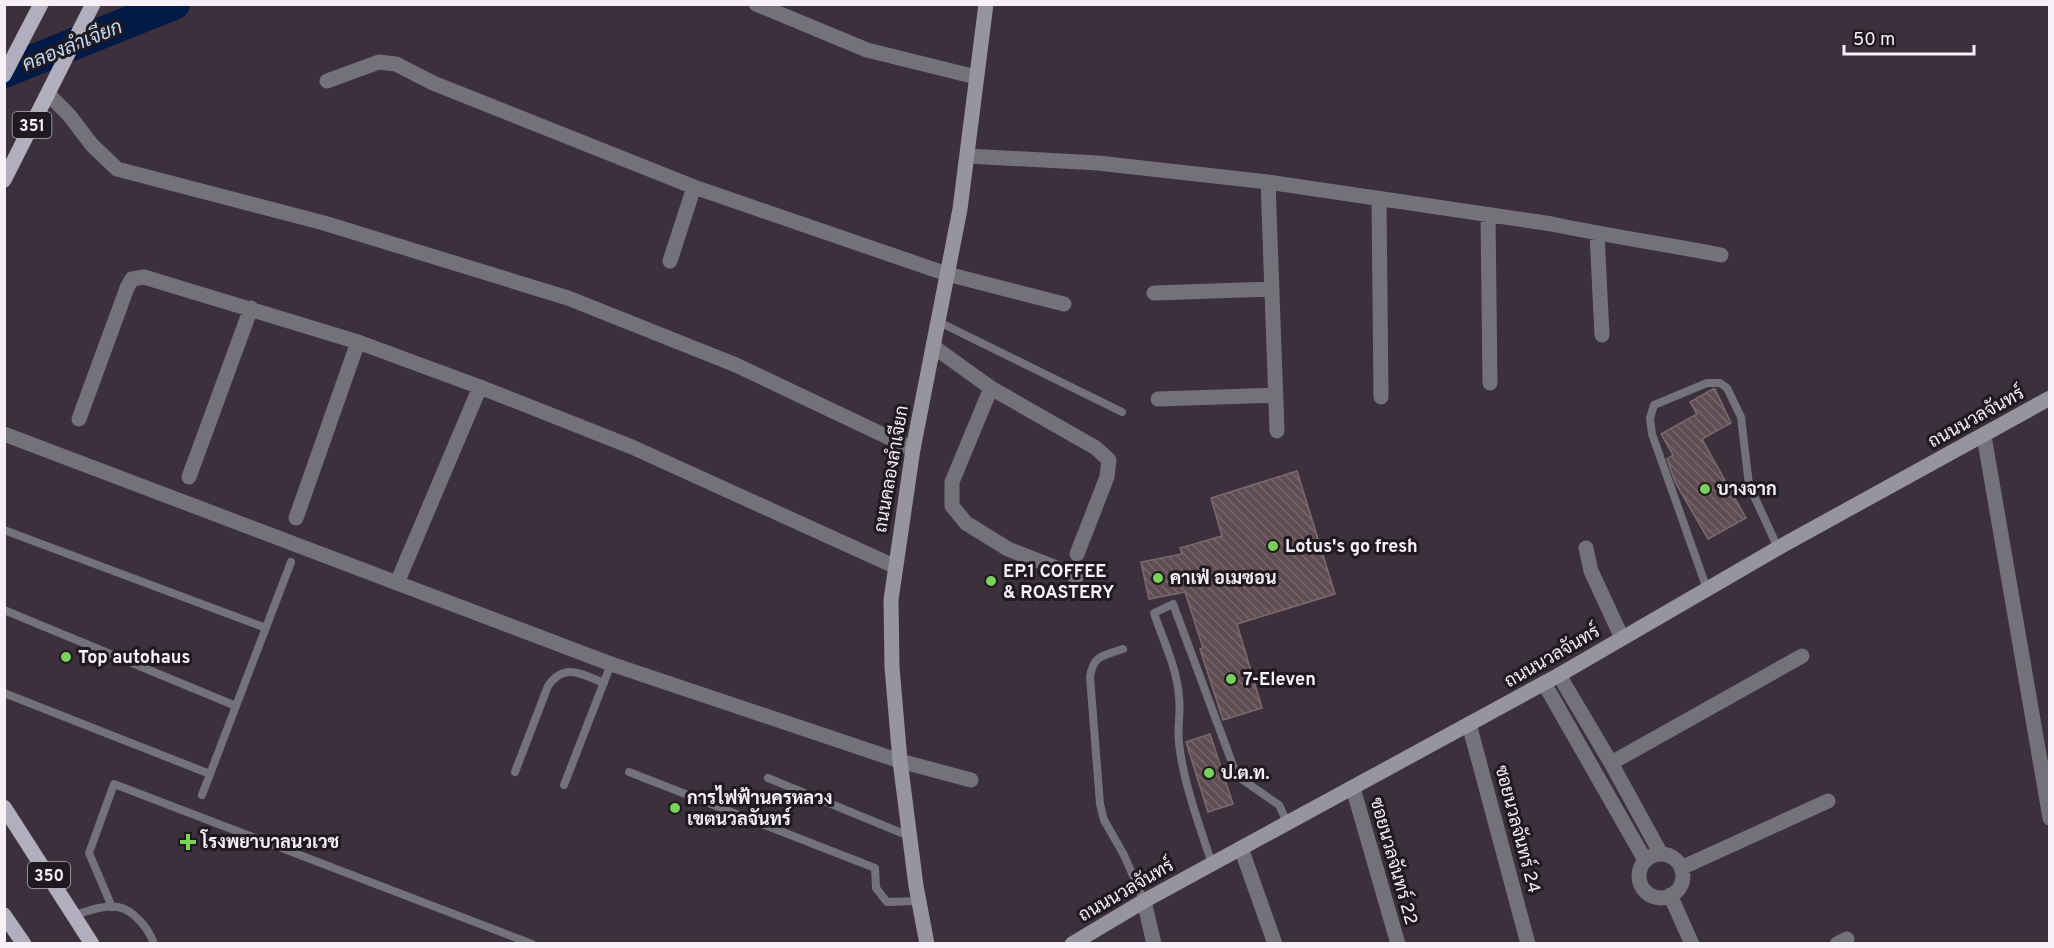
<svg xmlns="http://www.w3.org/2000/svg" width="2054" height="948" font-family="Overpass,Sarabun,sans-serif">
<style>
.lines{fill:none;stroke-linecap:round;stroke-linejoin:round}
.river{stroke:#001a48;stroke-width:32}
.building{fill:url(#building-back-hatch);stroke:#7c6a6e;stroke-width:1.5}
.lane{stroke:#737279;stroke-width:8}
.street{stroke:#737279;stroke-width:15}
.secondary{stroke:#96949f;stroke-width:15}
.primary{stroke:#b1aebd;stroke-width:15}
.poi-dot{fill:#78d158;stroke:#1f1a1f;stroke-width:2}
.labels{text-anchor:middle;stroke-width:6;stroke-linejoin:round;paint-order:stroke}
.shield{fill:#1f1a1f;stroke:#b6b0b6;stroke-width:1.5}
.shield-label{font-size:16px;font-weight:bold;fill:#f7f0f7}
.street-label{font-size:18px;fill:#f7f0f7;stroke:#1f1a1f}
.poi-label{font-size:18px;font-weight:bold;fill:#f7f0f7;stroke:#1f1a1f;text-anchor:start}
.water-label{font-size:20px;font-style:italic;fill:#c4d8f7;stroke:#1f1a1f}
</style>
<defs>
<pattern id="building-back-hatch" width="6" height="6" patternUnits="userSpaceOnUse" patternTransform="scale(1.5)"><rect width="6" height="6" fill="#5f4d52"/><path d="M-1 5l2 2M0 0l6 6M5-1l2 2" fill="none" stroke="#77676c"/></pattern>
</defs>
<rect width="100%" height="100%" fill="#3b303b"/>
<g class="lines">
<path class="river" d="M4,72l170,-68"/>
</g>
<path class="building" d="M1713,389h2l16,34 -29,16 44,79 -38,21 -33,-57 -8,-23 6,-4 -12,-21 36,-20 -7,-12z
M1297,471l38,123 -98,30 25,84 -39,12 -23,-71 3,-1 -18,-56 -36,7 -8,-37 41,-8 -2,-6 42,-12 -11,-38z
M1210,734l23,70 -25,8 -22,-70z"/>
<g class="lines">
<path class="lane" d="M939,322l183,90
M4,530l262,98
M1707,589l-55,-155 -2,-16 4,-13 53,-22h13l7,5 14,29 8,68 29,63
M4,610l232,96
M1123,649c-20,7 -30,6 -33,28l10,127 4,16 20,35 20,46
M4,693l206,81
M515,772l33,-86c16,-24 34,-12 56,-3
M629,772l246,96 1,20 11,14 31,-1
M768,778l141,58
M564,785l47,-121
M202,795l89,-233
M1212,864c-12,-37 -29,-82 -33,-121 -2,-15 2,-31 0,-46 -2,-29 -16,-57 -25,-84l19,-9 64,172 42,29 9,19
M112,907l-23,-54 25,-69 418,160
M75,915c13,-4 28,-10 43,-8 16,3 31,22 36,37"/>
<path class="street" d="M756,4l111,46 109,27
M327,81l52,-19 17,2 37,19 261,104 253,87 117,30
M48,94l21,21 23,30 25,24 207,54 244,75 168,67 177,84
M968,156l130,7 170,19 284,42c56,12 113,20 169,31
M1268,182l9,249
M1379,199l2,198
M1488,215l2,168
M1597,234l5,101
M670,261l24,-74
M1154,293l118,-4
M934,347l57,41 -39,94v24l14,17 42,26 69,27
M991,388l105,60 13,12 -2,17 -30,77
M1158,399l118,-4
M79,419l48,-131 5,-9 12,-2 214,65 122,45 152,60 262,119
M4,434l607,230 289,97 71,19
M1984,436l66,382
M189,477l62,-169
M296,518l62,-176
M1586,548l5,23 31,67
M397,583l83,-196
M1559,675l52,88 50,91
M1544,683l101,177
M1469,724l59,220
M1611,763l191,-107
M1353,788l45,156
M1241,848l34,96
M1639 876a22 22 0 1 1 44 0a22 22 0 1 1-44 0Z
M1681,868l147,-67
M1670,895l22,49
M1144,901l10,43
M1837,944l10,-5"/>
<path class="secondary" d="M927,944l-11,-58 -16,-125 -8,-94 -1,-67 22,-151 47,-240 26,-205
M1072,944l72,-43 415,-226 226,-131 265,-146"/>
<path class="primary" d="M4,75l37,-71
M4,180l89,-176
M4,807l88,137
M4,915l20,29"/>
</g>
<g class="poi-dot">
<circle cx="1705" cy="489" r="6"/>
<circle cx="1273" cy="546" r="6"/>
<circle cx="1158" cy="578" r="6"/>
<circle cx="991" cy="581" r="6"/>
<circle cx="66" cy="657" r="6"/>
<circle cx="1231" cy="679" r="6"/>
<circle cx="1209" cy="773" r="6"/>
<circle cx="675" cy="808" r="6"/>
<path d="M185 833h6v6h6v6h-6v6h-6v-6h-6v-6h6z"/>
</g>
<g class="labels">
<g class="shield">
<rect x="12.5" y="112" width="39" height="26" rx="4.5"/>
<rect x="28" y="862" width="42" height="26" rx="4.5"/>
</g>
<g class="shield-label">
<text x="32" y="131">351</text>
<text x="49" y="881">350</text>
</g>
<g class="street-label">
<text transform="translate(1976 417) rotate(-29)" y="6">ถนนนวลจันทร์</text>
<text transform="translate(891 469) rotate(-80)" y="6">ถนนคลองลำเจียก</text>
<text transform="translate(1552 656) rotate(-30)" y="6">ถนนนวลจันทร์</text>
<text transform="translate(1518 829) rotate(75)" y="6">ซอยนวลจันทร์ 24</text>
<text transform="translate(1394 861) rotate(74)" y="6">ซอยนวลจันทร์ 22</text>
<text transform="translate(1126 890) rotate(-30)" y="6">ถนนนวลจันทร์</text>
</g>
<g class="poi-label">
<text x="1717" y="495">บางจาก</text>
<text x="1285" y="552">Lotus's go fresh</text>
<text x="1003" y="577">EP.1 COFFEE<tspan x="1003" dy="21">&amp; ROASTERY</tspan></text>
<text x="1170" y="584">คาเฟ่ อเมซอน</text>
<text x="78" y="663">Top autohaus</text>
<text x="1243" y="685">7-Eleven</text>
<text x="1221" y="779">ป.ต.ท.</text>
<text x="687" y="804">การไฟฟ้านครหลวง<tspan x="687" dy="21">เขตนวลจันทร์</tspan></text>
<text x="201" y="848">โรงพยาบาลนวเวช</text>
</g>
<g class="water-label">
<text transform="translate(72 45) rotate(-22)" y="7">คลองลำเจียก</text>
</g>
</g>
<rect width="2054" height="948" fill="none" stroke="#f7f0f7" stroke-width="12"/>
<path d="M1844 45v9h130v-9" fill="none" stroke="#f7f0f7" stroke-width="3"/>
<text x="1853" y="45" font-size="18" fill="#f7f0f7" stroke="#1f1a1f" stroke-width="4.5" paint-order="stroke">50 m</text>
</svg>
